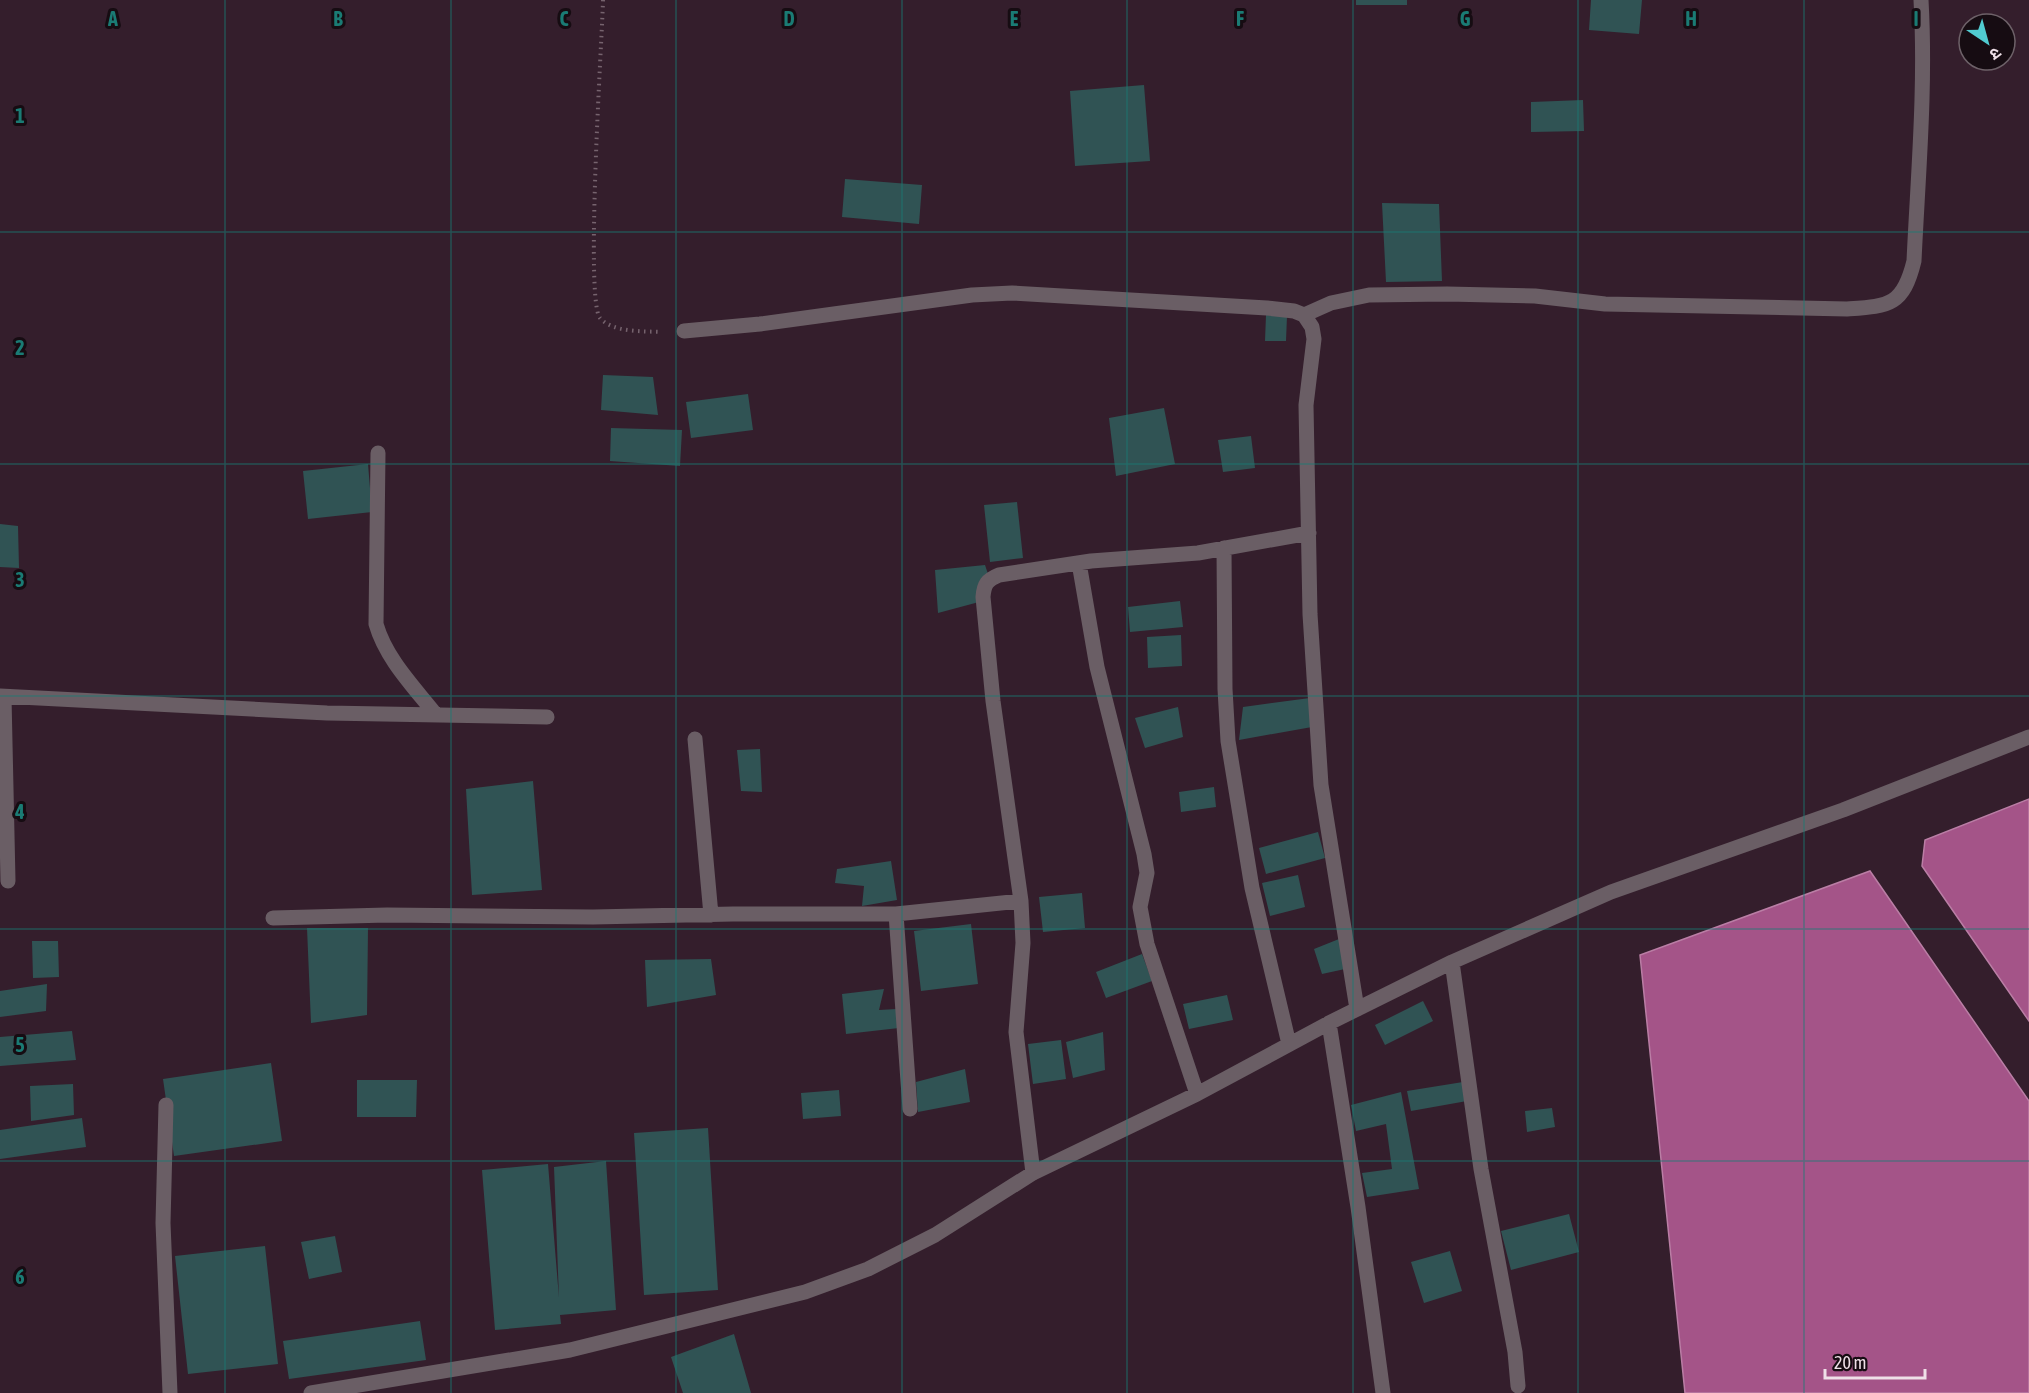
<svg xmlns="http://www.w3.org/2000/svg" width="2029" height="1393" font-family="'Asap Condensed','Noto Sans Devanagari',sans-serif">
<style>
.water{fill:#a45488;stroke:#ba7ea5;stroke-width:1.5}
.building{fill:#305354}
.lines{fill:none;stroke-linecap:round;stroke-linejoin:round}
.path{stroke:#76636e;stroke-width:4;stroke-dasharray:1.5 4.5;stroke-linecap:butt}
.minor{stroke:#6a5e65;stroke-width:15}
.grid{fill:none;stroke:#1a7b74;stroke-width:1.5;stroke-opacity:0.55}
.grid-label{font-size:20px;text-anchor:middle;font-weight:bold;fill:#1a7b74;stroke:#160c12;stroke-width:6;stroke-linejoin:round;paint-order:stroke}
</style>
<rect width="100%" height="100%" fill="#341e2c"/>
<path class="water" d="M2029,799v222l-107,-155 3,-26z
M1870,871l159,230v292h-344l-45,-438z"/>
<path class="building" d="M1356,0h51v5h-51z
M1591,0h51l-3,34 -50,-4z
M1144,85l6,76 -75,5 -5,-75z
M1583,100l1,31 -53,1v-30z
M845,179l77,6 -3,39 -77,-7z
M1382,203l57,1 3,77 -56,1z
M1266,315l21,1 -1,25h-21z
M603,375l50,2 5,38 -57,-5z
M748,394l5,36 -62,8 -5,-36z
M1164,408l11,56 -59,12 -7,-58z
M611,428l71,2 -2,36 -70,-5z
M1251,436l4,32 -32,4 -5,-32z
M368,464l4,48 -64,7 -5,-48z
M1017,502l6,56 -33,4 -6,-57z
M0,524l18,2 1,42 -19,-1z
M985,565l3,9 -9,28 -41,11 -3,-43z
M1180,601l3,26 -53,5 -2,-25z
M1181,635l1,31 -34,2 -1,-31z
M1310,698l2,29 -73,13 4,-33z
M1178,707l5,30 -38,11 -10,-30z
M760,749l2,43 -21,-1 -4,-41z
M533,781l9,109 -70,5 -6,-106z
M1214,787l2,20 -35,5 -2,-20z
M1318,832l7,26 -59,16 -7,-26z
M891,861l6,39 -35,6 2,-20 -29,-3 2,-14z
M1298,875l7,32 -35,9 -8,-33z
M1082,893l3,35 -42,4 -4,-35z
M971,924l7,60 -57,7 -7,-60z
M307,928h61l-1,87 -56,8z
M1339,939l6,30 -23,5 -8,-25z
M32,941h26l1,36 -26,1z
M1142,954l10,27 -46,17 -10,-26z
M711,959l5,36 -69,12 -2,-47z
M47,984l-1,27 -46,6v-26z
M884,989l-5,21 18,-1 2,19 -53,6 -4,-40z
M1227,995l6,25 -44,9 -6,-25z
M1423,1001l10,20 -48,24 -10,-20z
M72,1031l4,29 -76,6v-29z
M1103,1032l2,38 -32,8 -7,-36z
M1061,1040l5,39 -33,5 -5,-40z
M271,1063l11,78 -108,15 -11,-77z
M965,1069l5,33 -52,10 -2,-30z
M357,1080h60l-1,37h-59z
M1463,1082l4,19 -56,10 -4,-20z
M73,1084l1,31 -43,6 -1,-35z
M839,1090l2,26 -38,3 -2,-26z
M1401,1092l18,97 -52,8 -5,-24 30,-4 -6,-45 -30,7 -5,-26z
M1552,1108l3,19 -28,5 -2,-21z
M82,1118l4,29 -86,12v-29z
M708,1128l10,162 -74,5 -10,-162z
M606,1161l10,149 -56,5 1,9 -66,6 -13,-160 66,-6 11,134 -5,-131z
M1569,1214l10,38 -68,18 -10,-39z
M335,1236l7,36 -33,7 -8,-37z
M265,1246l13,118 -90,10 -13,-118z
M1450,1251l12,40 -38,12 -13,-41z
M420,1321l6,39 -137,19 -6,-38z
M734,1334l17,59h-68l-12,-36z"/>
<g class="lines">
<path class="path" d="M603,0c-1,42 -18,300 -3,318 13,15 44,13 61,14"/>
<path class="minor" d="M1304,315l27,-12 38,-8 78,-1 88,2 70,8 242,5c42,-3 56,-3 67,-48 4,-86 12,-174 7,-261
M684,331l76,-7 212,-29 40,-2 255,15 27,3 10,4 8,12 2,12 -8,66 4,209 11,171 36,224
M378,453l-2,171c10,35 38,63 60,91
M1224,548l1,141 3,52 24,147 37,156
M1079,563l18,104 47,187 3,19 -7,34 7,37 50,150
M0,696l327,17 220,4
M4,697l4,184
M695,739l16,176
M896,914l14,195
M273,918l114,-3 206,2 140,-3h163l125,-13
M1452,962l29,207 34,183 3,34
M1329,1023l29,184 25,186
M166,1105l-3,118 7,170
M1033,1173l-17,-141 7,-89 -2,-42 -28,-200 -10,-104c1,-13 4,-17 16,-22l92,-14 107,-8 111,-20
M311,1393l259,-43 235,-58 63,-23 67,-34 98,-62 164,-79 132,-71 123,-61 159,-70 232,-82 186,-73"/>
</g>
<path class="grid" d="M225,0v1393M451,0v1393M676,0v1393M902,0v1393M1127,0v1393M1353,0v1393M1578,0v1393M1804,0v1393M0,232h2029M0,464h2029M0,696h2029M0,929h2029M0,1161h2029"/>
<g class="grid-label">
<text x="113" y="26">A</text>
<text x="338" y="26">B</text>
<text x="564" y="26">C</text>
<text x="789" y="26">D</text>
<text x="1014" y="26">E</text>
<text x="1240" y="26">F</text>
<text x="1465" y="26">G</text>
<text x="1691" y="26">H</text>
<text x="1916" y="26">I</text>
<text x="20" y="123">1</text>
<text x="20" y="355">2</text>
<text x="20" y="587">3</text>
<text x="20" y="819">4</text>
<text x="20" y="1052">5</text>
<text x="20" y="1284">6</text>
</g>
<g transform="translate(1987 42) rotate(144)"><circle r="28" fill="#160c12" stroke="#6d6168" stroke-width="1.5"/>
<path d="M0-4.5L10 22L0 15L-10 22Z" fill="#51ccd1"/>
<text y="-9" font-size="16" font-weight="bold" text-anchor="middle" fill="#efe0e8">उ</text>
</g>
<path d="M1825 1369v9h100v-9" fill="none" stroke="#efe0e8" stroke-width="3"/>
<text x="1834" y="1369" font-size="18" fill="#efe0e8" stroke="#160c12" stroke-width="4.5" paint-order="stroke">20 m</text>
</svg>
